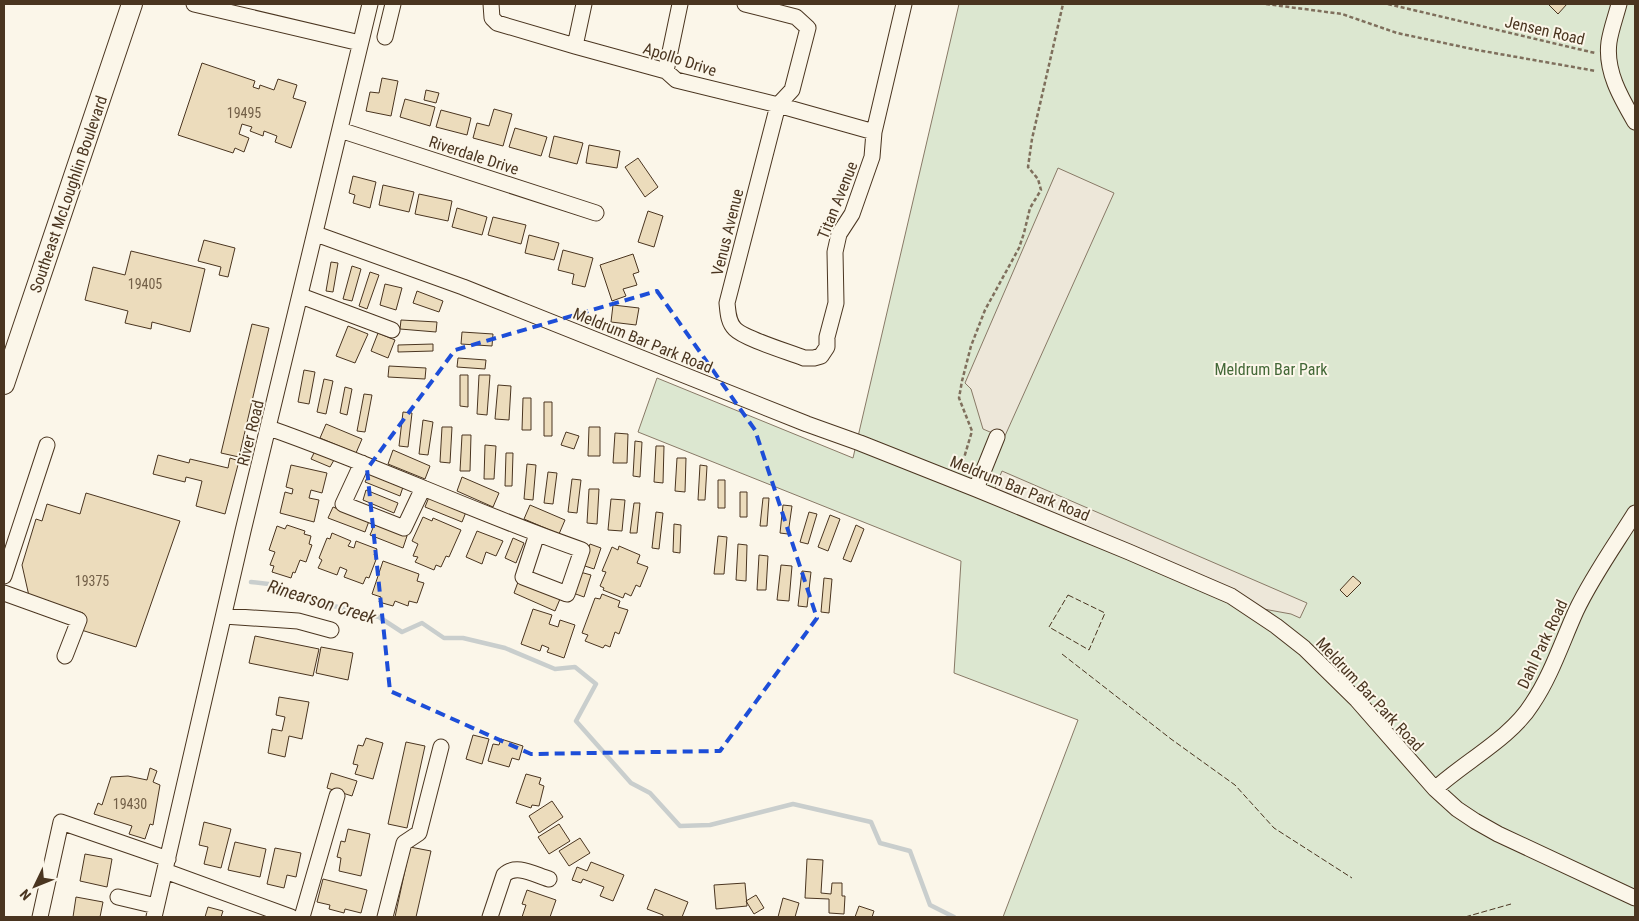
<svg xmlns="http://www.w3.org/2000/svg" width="1639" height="921" font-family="'Roboto Condensed',sans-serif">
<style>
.green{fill:#dce7d0;stroke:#887966}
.parking{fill:#ede7d9;stroke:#887966}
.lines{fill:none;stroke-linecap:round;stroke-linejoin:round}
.stream{stroke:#c9cecd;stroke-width:4.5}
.building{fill:#ecdcbc;stroke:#4a3520}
.minor-casing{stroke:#4a3520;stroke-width:17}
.major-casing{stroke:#4a3520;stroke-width:22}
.path{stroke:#7f6f5c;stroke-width:2.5;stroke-dasharray:4 2.5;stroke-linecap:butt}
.minor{stroke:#fbf6e9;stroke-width:15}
.major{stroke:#fbf6e9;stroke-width:20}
.fence{stroke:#4a3520;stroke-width:1;stroke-dasharray:6 2.5;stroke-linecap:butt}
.marked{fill:none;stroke:#1d4ed8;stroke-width:4;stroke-dasharray:10 6;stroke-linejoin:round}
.labels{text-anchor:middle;stroke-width:4;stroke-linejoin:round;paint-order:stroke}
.number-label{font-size:14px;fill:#725f47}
.street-label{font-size:16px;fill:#4a3520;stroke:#fbf6e9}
.park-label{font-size:16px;fill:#436837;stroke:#fbf6e9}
.water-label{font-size:18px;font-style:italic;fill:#4a3520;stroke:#fbf6e9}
</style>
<rect width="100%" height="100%" fill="#fbf6e9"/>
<path class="green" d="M959,4h676v913h-632l75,-197 -124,-47 7,-112 -323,-129 19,-54 196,80z"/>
<path class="parking" d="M1058,168l56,25 -110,245 -21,-9 -12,-40 -6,-6z
M1002,471l305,132 -7,15 -9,-4 -44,-8 -255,-111z"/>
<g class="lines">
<path class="stream" d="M251,582l26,3 36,16 66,16 23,15 20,-9 22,15h19l42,10 50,21 20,-2 21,17 -20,37 55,62 19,10 30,33 30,-1 83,-21 78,18 9,21 30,8 20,54 24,12"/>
</g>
<path class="building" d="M1548,4h19l-9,10z
M202,63l53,18 -2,6 6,2 1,-4 14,5 4,-11 19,6 -4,13 13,4 -15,46 -16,-6 2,-6 -13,-5 -1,5 -13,-5 2,-4 -10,-3 -3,10 10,4 -5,14 -9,-4 -2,5 -55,-18z
M382,78l16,3 -7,35 -25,-5 4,-19 9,1z
M426,90l13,3 -3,10 -12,-3z
M405,99l30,8 -5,19 -30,-9z
M494,109l18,5 -9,32 -30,-8 4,-15 12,3z
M441,110l30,8 -4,17 -31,-8z
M515,128l32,9 -6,19 -32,-9z
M554,136l29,7 -6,21 -28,-7z
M589,145l31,6 -3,17 -31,-5z
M638,158l20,29 -13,10 -20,-30z
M353,176l23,6 -6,26 -17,-5 2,-8 -6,-2z
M383,185l31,7 -5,20 -30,-7z
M419,194l33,7 -4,20 -33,-7z
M457,208l30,9 -5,18 -30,-8z
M648,211l15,5 -9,31 -16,-5z
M493,217l33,8 -5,19 -33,-9z
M529,235l30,8 -5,17 -29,-7z
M204,240l31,8 -7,29 -9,-2 2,-8 -23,-6z
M563,250l30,8 -8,29 -13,-3 2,-10 -16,-4z
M131,251l74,18 -15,63 -38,-10 -1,7 -26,-6 3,-12 -43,-11 8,-33 32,8z
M633,254l6,18 -6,2 4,11 -14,4 3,7 -14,5 -12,-36z
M331,262l7,1 -5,29 -7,-1z
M352,266l9,3 -9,32 -9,-2z
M370,272l9,3 -12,34 -8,-3z
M385,284l17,4 -6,22 -16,-5z
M417,291l26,10 -4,11 -26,-9z
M613,305l26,3 -3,17 -25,-3z
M401,320l36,2 -1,10 -36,-3z
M252,324l17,4 -30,129 -18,-4z
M348,326l20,8 -13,29 -19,-7z
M462,332l31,2 -1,12 -31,-2z
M378,333l17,7 -7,18 -17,-7z
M433,344v7l-35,1v-7z
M458,358l28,2 -1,9 -28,-2z
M389,366l37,2 -1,11 -37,-2z
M304,370l11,2 -6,32 -11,-2z
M460,375h8v32l-8,-1z
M479,375h11l-3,40 -10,-1z
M324,379l9,2 -7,33 -9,-2z
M498,385l13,1 -2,34 -14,-1z
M345,387l7,2 -5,26 -7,-2z
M364,394l8,1 -7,37 -8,-1z
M523,398h8v32h-9z
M544,402h8v34h-8z
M403,412l9,1 -4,34 -9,-1z
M423,420l10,2 -5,33 -9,-1z
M326,424l36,15 -6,14 -36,-15z
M442,427h10l-2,36 -10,-1z
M589,427h11v29h-12z
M566,432l13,4 -5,13 -13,-4z
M615,433l13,1 -1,29h-14z
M462,435h9l-1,36h-10z
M635,441l7,1 -2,35 -7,-1z
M485,445l11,1 -2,33h-10z
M656,446h8l-1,37 -9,-1z
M393,450l37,16 -5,13 -37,-15z
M315,451l19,9 -4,7 -19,-8z
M506,453h7l-1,33h-7z
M158,455l31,8 1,-4 38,9 2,-10 9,3 -14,53 -29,-8 6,-25 -16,-4 -1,5 -32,-8z
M677,458h9l-1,34 -10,-1z
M527,464l9,1 -3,35 -9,-1z
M291,465l36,8 -5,20 -11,-3 -2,8 10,2 -5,22 -34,-9 5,-21 7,2 1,-5 -7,-2z
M700,465l7,1 -2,34h-7z
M548,472l9,1 -4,31 -9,-1z
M369,473l34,14 -3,9 -35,-14z
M462,477l37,16 -6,14 -36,-16z
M572,479l9,1 -4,33 -9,-1z
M718,480h7v28h-7z
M589,489h10l-2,35 -10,-1z
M366,490l32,13 -4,10 -31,-13z
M740,492h7v25h-7z
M86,493l94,28 -44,126 -58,-18 5,-16 -54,-17 -7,-31 14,-46 6,2 5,-17 33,10z
M429,497l37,15 -4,10 -37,-15z
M763,498h6l-2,28h-7z
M611,499l14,1 -3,31 -14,-1z
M634,503h6l-3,30h-7z
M530,505l35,15 -6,14 -35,-15z
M783,505l9,1 -4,28 -8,-1z
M333,507l36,14 -4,11 -37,-14z
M656,512l7,1 -4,36 -7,-1z
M809,512l8,2 -9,30 -8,-2z
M830,515l10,4 -12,32 -10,-4z
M423,517l9,4 1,-3 28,12 -12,27 -3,-1 -5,11 -5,-2 -2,5 -19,-8 3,-5 -5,-1 5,-12 -6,-3z
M375,523l32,13 -4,12 -33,-13z
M674,524l7,1 -1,28 -7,-1z
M287,525l18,6 -1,3 7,2 -2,8 3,1 -6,17 -6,-2 -5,13 -2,-1 -2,6 -19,-6 2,-6 -4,-1 5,-13 -6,-2 8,-24 8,3z
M856,525l8,4 -13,33 -8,-3z
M477,531l26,10 -7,15 -10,-4 -4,12 -16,-7z
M332,533l19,8 -3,5 6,2 2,-7 21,8 -3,6 3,2 -8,21 -3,-1 -3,7 -19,-7 3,-7 -7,-3 -3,8 -19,-7 4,-8 -3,-2 8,-20 3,1z
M718,536l9,1 -3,37h-10z
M513,538l11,5 -8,20 -11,-5z
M590,544l11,4 -7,21 -12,-4z
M738,544l9,1 -1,36 -10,-1z
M619,546l21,9 -3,8 11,4 -8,20 -4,-2 -5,11 -6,-3 -2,5 -20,-8 1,-2 -4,-2 6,-14 -4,-1 10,-24 6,3z
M759,555l9,1 -2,34h-9z
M383,561l36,13 -2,7 7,2 -7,20 -8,-2 -1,5 -13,-5 -2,5 -14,-4 2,-5 -9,-3z
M781,565l11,1 -3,35 -12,-1z
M802,571l9,1 -4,35 -9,-1z
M580,572l11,3 -7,22 -11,-4z
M1353,576l8,7 -14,14 -7,-7z
M824,578l8,1 -3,34 -8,-1z
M518,582l42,17 -5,12 -41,-18z
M602,594l18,7 -2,6 10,3 -9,24 -4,-2 -5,15 -5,-2 -2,3 -18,-7 3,-6 -6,-2 13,-35 5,1z
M533,609l19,6 -3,9 9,3 2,-7 15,5 -11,33 -17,-6 2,-4 -7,-3 -2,6 -19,-7z
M255,636l64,13 -6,27 -64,-13z
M321,647l32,6 -5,27 -32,-7z
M279,697l30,5 -7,37 -13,-3 -4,21 -17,-4 4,-24 10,2 3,-14 -9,-2z
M473,735l16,4 -7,25 -16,-5z
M366,738l17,5 -10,36 -18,-5 3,-9 -5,-1 5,-19 5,1z
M501,739l22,7 -4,14 -7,-2 -3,9 -21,-6 5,-17 6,1z
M406,742l19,4 -18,82 -19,-4z
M150,768l7,3 -4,11 7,3 -7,40 -3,-1 -5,15 -16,-5 3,-8 -38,-12 4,-11 4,2 9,-28 17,-1 19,4z
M331,773l26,8 -5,15 -25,-8z
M526,774l15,4 -2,6 5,2 -5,20 -7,-1 -1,3 -15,-5z
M552,801l11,16 -24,16 -10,-17z
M204,822l27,7 -10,39 -17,-4 4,-17 -9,-2z
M559,824l11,17 -21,13 -11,-17z
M348,829l22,5 -9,42 -22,-5 2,-13 -4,-1 4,-16 4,1z
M580,838l10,15 -21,13 -10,-15z
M235,842l31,7 -6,28 -32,-7z
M410,847l21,4 -15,66h-21z
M275,848l26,5 -5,24 -9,-2 -3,13 -17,-4z
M85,854l27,5 -5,28 -27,-6z
M807,859l16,1 -2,33 10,1 1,-11h10v13h3l-1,18 -15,-1v-14l-24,-1z
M591,862l33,13 -11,26 -13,-5 4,-9 -21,-8 -2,4 -9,-3 5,-13 10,4z
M323,879l44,11 -6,23 -16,-4 -1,4 -15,-4 1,-4 -13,-3z
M745,883l2,23 -31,3 -2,-24z
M655,889l33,13 -6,15h-19v-2l-16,-6z
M527,890l29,10 -6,17h-28l4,-12 -4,-1z
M756,895l8,13 -10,6 -8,-13z
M76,897l27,5 -3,15h-27z
M783,898l16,5 -4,14h-17z
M859,906l15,5 -2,6h-17z
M208,907l15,4 -2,6h-16z"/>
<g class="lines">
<defs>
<path id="minor" d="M194,4l166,39
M491,4l1,14 5,5 78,23 91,25 10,9 102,25 96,27
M745,4l51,13 12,11 -16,62 -14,15 -51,198c1,9 1,19 8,26 10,10 54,23 69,29h10l7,-2 6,-9v-10l9,-34 -1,-51 4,-18 13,-20 20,-57 2,-25 30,-128
M1619,4c-3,12 -8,25 -10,38 -4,29 12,56 26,80
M385,37l8,-33
M575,46l9,-42
M666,71l14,-67
M340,130l256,83
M316,234l147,53 344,137 53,19 116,46 153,63 102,44 45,30 28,22 53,52 78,89 22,20 18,12 23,13 137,64
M301,296l91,34
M269,428c106,37 207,85 313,122l-15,44 -44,-17 14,-43
M362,463l-19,41 61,24 19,-40
M976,489l21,-52
M4,576l43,-131
M4,593l75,27 -14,36
M224,616l74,5 33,9
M1435,789c29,-27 76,-51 97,-85 19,-28 30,-62 44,-93 16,-34 39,-66 59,-98
M165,871l126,46
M118,897l38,9
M40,917l21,-95 107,37
M154,917l89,-386 127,-527
M302,917l35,-121
M385,917l19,-74 15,-10 22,-86
M490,917l14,-42c12,-12 31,0 45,4"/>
<path id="major" d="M4,384l128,-380"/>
</defs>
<use href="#minor" class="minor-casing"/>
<use href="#major" class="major-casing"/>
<path class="path" d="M1266,4l76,10 55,19 80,17 119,21
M1388,4l207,49
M961,468l11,-37 -13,-33 3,-17 9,-35 14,-36 34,-62 5,-15 6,-25 11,-18 -3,-11 -10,-12 4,-28 31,-135"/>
<use href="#minor" class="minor"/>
<use href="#major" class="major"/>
<path class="fence" d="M1068,595l37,18 -16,37 -40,-23z
M1062,654l109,85 64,46 39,43 78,50
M1465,917l46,-13"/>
</g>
<path class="marked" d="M657,291l98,139 62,188 -97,133 -189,3 -141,-63 -23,-222 88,-119z"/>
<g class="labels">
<g class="number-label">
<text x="244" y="118">19495</text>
<text x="145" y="289">19405</text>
<text x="92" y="586">19375</text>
<text x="130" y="809">19430</text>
</g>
<g class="street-label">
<text transform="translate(1545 30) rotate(13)" y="6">Jensen Road</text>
<text transform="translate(680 59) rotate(18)" y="6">Apollo Drive</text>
<text transform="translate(474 155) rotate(18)" y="6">Riverdale Drive</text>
<text transform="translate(68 194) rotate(-71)" y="6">Southeast McLoughlin Boulevard</text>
<text transform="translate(837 200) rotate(-68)" y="6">Titan Avenue</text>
<text transform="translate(727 232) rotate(-76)" y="6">Venus Avenue</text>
<text transform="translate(643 340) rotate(22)" y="6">Meldrum Bar Park Road</text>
<text transform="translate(250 433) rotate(-76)" y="6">River Road</text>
<text transform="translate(1020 488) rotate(22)" y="6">Meldrum Bar Park Road</text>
<text transform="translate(1542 644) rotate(-65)" y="6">Dahl Park Road</text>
<text transform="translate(1370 694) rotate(47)" y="6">Meldrum Bar Park Road</text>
</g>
<g class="park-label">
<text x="1271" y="375">Meldrum Bar Park</text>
</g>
<g class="water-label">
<text transform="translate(322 602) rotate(17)" y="6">Rinearson Creek</text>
</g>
</g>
<rect width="1639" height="921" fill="none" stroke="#4a3520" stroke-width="10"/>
<g transform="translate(35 886) rotate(227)" stroke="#fbf6e9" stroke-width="4" paint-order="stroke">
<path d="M0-4L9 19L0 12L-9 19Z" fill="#4a3520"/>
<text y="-8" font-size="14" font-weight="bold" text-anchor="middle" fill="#4a3520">N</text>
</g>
</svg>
